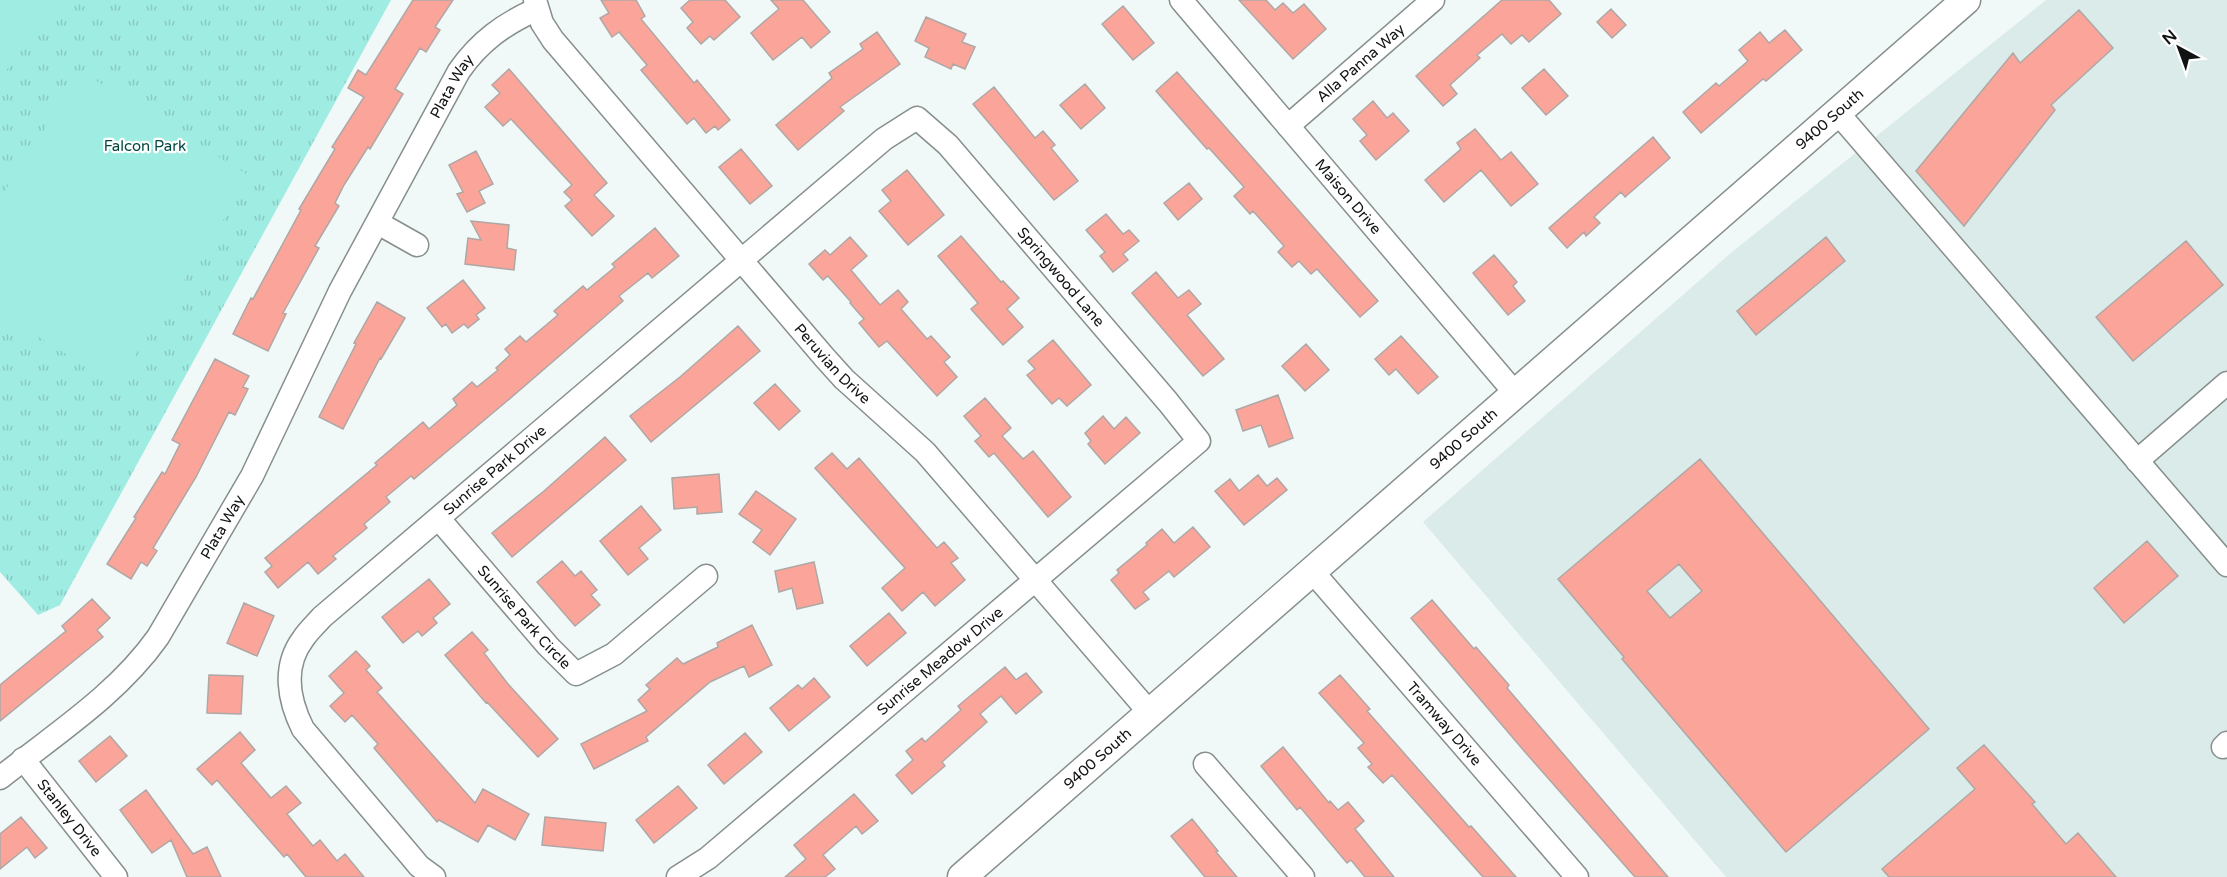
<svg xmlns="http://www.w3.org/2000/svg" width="2227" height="877" font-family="'Varela Round',sans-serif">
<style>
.built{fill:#dbebe9}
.park{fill:url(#park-tufts)}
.pitch{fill:#9fece3}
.building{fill:#fba59a;stroke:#aea7a5;stroke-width:1.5;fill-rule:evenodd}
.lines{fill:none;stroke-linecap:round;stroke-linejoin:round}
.minor-casing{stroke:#878f8d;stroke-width:25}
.major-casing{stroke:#878f8d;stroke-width:31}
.minor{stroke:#fff;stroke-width:22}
.major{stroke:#fff;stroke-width:28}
.labels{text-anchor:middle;stroke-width:4.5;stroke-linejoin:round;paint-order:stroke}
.street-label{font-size:15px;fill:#101312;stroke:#fff}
.park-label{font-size:15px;fill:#004742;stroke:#fff}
</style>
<defs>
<pattern id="park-tufts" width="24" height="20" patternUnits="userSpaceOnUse" patternTransform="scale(1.5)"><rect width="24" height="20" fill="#9fece3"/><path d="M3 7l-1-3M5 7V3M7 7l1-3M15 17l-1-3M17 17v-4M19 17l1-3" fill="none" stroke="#88cac2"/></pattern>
</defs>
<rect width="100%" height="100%" fill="#f1f9f8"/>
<path class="built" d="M2046,0h181v877h-501l-303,-355 309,-270z"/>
<path class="park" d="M0,0h391l-331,605 -22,10 -38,-43z"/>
<path class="pitch" d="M0,0h58l-58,79z
M82,72l169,105 -135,208 -116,-72v-115z"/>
<path class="building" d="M413,0h40l-18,27 5,3 -14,22 -6,-4 -25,41 8,5 -33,55 -2,-2 -24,38 -9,18 4,3 -24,40 4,2 -36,65 3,1 -18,37 -35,-17 18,-36 2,1 48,-89 -2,-1 36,-60 -3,-2 32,-50 -16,-9 10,-18 8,5z
M601,0h35l9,16 -4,3 53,64 3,-3 33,40 -12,10 -3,-4 -9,7 -12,-15 -7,6 -46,-54 6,-5 -28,-33 -7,5 -12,-19 9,-5z
M690,0h35l15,17 -26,23 -4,-4 -9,8 -14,-16 6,-6 -12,-14z
M771,0h32l27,32 -19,16 -9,-11 -29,23 -22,-27 28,-24z
M1239,0h27l9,10 8,-7 10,10 11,-9 22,25 -33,30z
M1502,0h47l12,14 -32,28 -7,-7 -11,9 -9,-10 -25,21 3,3 -30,27 7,9 -14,12 -27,-30z
M1123,6l31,37 -21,17 -31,-36z
M1611,9l15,16 -14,13 -15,-16z
M2079,10l34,38 -62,57 4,5 -91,116 -48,-55 97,-118 7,10z
M926,17l40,17 -4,8 13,5 -10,22 -12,-5 -2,5 -26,-12 4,-9 -14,-7z
M1785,30l17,20 -36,31 -3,-2 -62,54 -18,-21 33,-29 3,3 29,-25 -9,-11 21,-18 9,11z
M877,32l23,32 -60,43 4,4 -46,39 -22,-25 56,-47 -3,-5 34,-24 -3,-5z
M509,69l98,114 -13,12 20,21 -22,20 -27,-30 7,-6 -8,-8 8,-7 -61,-66 -8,7 -18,-19 15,-14 -8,-8z
M1544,69l24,27 -22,19 -24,-27z
M1177,72l201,229 -18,16 -43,-48 -6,5 -12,-13 -7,6 -14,-15 6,-6 -31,-35 -3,3 -16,-18 10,-9 -35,-39 -2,1 -51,-58z
M1085,84l20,24 -24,21 -21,-24z
M994,87l41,51 8,-7 12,14 -4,3 27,33 -24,19 -81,-96z
M1373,101l14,17 6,-5 16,18 -33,29 -16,-19 7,-6 -14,-16z
M1475,129l26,31 10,-8 27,32 -27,22 -30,-36 -37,32 -19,-22 36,-31 -4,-6z
M1653,137l17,21 -45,39 -4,-5 -27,25 6,6 -14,13 -2,-4 -17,16 -18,-20z
M741,149l31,37 -22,18 -31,-37z
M476,151l17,33 -14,7 6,12 -18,9 -10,-18 6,-2 -14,-27z
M907,170l37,45 -36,30 -29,-34 12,-10 -9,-11z
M1189,183l13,16 -24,21 -14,-17z
M1106,214l17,20 6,-4 10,11 -16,13 5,6 -15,12 -13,-16 5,-4 -19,-22z
M471,221l38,4 -2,23 9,2 -2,20 -49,-6 3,-26 13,2z
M655,228l24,28 -27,22 -4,-5 -29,23 4,5 -116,100 -93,78 -3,-3 -25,21 4,5 -26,22 3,4 -34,28 3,3 -18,15 -10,-12 -30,26 -13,-16 7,-6 -7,-8 112,-93 -2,-2 48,-41 6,7 28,-24 -4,-6 19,-17 5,5 21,-17 -2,-2 14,-13 -5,-6 15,-13 6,6 32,-27 -4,-4 29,-25 4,4 28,-23 -3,-3z
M961,236l40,46 2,-1 16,17 -12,11 16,18 -20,18 -32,-36 7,-6 -40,-47z
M850,237l17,19 -16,14 29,35 18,-15 10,12 -7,7 26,30 4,-3 19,21 -6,5 13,15 -20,19 -50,-55 -8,6 -20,-24 5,-4 -14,-16 1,-1 -23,-26 -5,4 -14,-16 16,-14 5,5z
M1826,237l19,24 -89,74 -19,-24z
M2186,241l37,44 -90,76 -37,-44z
M1494,255l23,27 -4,4 12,15 -17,14 -35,-42z
M1156,272l22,26 11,-8 12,14 -14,11 37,44 -21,17 -71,-83z
M463,280l22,28 -9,7 3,4 -11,9 -4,-4 -12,9 -6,-9 -4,3 -15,-19z
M377,302l28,16 -24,41 -1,-1 -37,71 -24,-12 37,-73 -2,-1z
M738,326l22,25 -109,91 -21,-26 50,-39z
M1401,336l37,41 -20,17 -22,-25 -7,6 -14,-16z
M1053,340l38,45 -24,21 -8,-8 -7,6 -25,-29 8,-6 -7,-8z
M1306,344l23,26 -24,21 -23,-25z
M215,359l34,17 -6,11 5,2 -13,26 -6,-3 -33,65 -43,71 4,3 -10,15 -6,-4 -10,17 -24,-15 29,-46 -2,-1 28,-45 3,2 15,-30 -8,-4z
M775,384l25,27 -21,19 -25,-27z
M1278,395l15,43 -24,9 -8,-22 -18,6 -7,-21z
M985,398l26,30 -9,8 21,23 10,-8 38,46 -23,20 -54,-64 -5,4 -14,-16 6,-5 -17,-20z
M1103,416l11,13 12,-12 14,16 -35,31 -17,-20 3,-3 -6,-8z
M605,437l21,23 -114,97 -20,-24 52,-42z
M832,453l15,16 12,-11 78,90 7,-6 14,16 -7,5 14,17 -30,26 -12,-14 -21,19 -20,-23 23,-20 -90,-100z
M1700,459l229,270 -143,123 -164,-193 2,-2 -66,-78zM1679,564l23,27 -32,27 -23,-27z
M719,474l3,38 -25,2v-7l-23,2 -2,-31z
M1258,475l9,11 10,-8 10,12 -43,35 -29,-34 15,-12 9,12z
M756,491l40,28 -26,36 -17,-13 9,-12 -23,-16z
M641,506l20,24 -22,18 9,11 -20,16 -28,-34z
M1193,527l17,20 -36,30 -5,-6 -26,21 6,7 -14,10 -24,-29 8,-7 -2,-3 30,-25 -1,-2 16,-14 12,14z
M2147,541l31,35 -54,47 -30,-35z
M562,561l13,15 6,-5 16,19 -6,5 9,10 -25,21 -38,-44z
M814,562l9,41 -26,6 -5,-21 -13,4 -4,-21z
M429,579l21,25 -17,14 4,5 -15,13 -4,-5 -15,12 -21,-26z
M92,599l18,19 -13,12 6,7 -103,84v-36l66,-54 -4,-5z
M1432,600l42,49 2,-2 33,38 -2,3 161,189h-33l-110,-125 -114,-134z
M244,603l30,13 -17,40 -30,-13z
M889,613l17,20 -39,33 -17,-20z
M752,625l20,40 -23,12 -5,-11 -34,16 -64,55 2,4 -54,28 -13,-25 66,-33 -9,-11 12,-11 -4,-4 31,-27 6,6 35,-17 -1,-4z
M472,632l16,18 -4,3 24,31 50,55 -20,18 -51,-55 -1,1 -41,-48z
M356,651l14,15 -4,4 16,18 -5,4 98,111 8,-14 46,25 -14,26 -27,-15 -10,17 -39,-22 -2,2 -63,-74 4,-4 -26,-29 -7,7 -15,-16 14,-13 -15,-17z
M1005,667l11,13 10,-7 16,19 -26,22 -15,-18 -21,18 7,8 -45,40 3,4 -33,28 -16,-19 17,-15 -7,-9 16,-13 3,4 36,-32 -3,-4z
M209,675l34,1 -2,38 -34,-1z
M1340,675l30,34 -3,2 102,116 2,-1 45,51h-33l-91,-102 -9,8 -15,-16 4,-3 -14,-16 6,-5 -45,-50z
M814,678l16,19 -41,34 -19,-23 28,-23 4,4z
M240,732l15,18 -14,13 30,35 15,-12 15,17 -14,11 26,32 7,-6 17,21 8,-7 19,23h-58l-19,-23 -3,3 -67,-77 -5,5 -15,-16z
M745,733l17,19 -38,32 -16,-19z
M110,736l17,20 -31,26 -17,-21z
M1984,745l51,57 -3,2 34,40 12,-11 38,44h-227l-7,-8 93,-80 -18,-21z
M1283,747l46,56 1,-2 8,9 10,-8 16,19 -9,8 39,48h-29l-14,-17 -4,3 -47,-56 -3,3 -36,-44z
M678,786l19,22 -43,35 -18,-23z
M146,790l47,64 14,-7 14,30h-34l-16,-37 -19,13 -32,-43z
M854,794l24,27 -16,13 -6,-8 -33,29 12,14 -10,8h-40l21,-18 -12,-14z
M21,817l26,31 -12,10 -8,-11 -27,22v-35z
M545,817l61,6 -3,28 -61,-6z
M1192,819l26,32 -2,1 21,25h-32l-34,-41z"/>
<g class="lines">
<defs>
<g id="minor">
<path id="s1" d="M535,0l7,23 11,17 272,318 19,21 81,73 225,261"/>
<path id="s2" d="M1181,0l334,393"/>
<path d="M1837,112l390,453"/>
<path id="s3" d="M1288,126l145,-126"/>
<path d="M378,223l39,22"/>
<path d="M2137,461l90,-78"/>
<path id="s4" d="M439,519l109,127 28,28 38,-20 92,-78"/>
<path id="s5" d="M1312,571l265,306"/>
<path d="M2223,747l4,-4"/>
<path id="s6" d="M23,759l93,118"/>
<path d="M1205,764l98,113"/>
<path id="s7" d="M0,778c55,-44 117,-83 158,-141l94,-161 88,-185 119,-220c21,-30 45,-47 78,-62"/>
<path id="s8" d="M434,877l-15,-11 -10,-12 -106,-125c-14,-28 -21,-62 0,-90 5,-8 13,-15 19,-22l562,-478 33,-21 31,27 220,257 31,39 -491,417 -30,19"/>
</g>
<g id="major">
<path id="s9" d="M962,877l1004,-877"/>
</g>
</defs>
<use href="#minor" class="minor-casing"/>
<use href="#major" class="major-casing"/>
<use href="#minor" class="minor"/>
<use href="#major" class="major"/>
</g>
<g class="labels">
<g class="street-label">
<text dy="5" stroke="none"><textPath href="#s3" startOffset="96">Alla Panna Way</textPath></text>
<text dy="5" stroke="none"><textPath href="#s7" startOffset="837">Plata Way</textPath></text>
<text dy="5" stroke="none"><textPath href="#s9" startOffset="1152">9400 South</textPath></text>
<text dy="5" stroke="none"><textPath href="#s2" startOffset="258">Maison Drive</textPath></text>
<text dy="5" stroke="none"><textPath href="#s8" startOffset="1314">Springwood Lane</textPath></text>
<text dy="5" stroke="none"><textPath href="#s1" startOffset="472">Peruvian Drive</textPath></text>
<text dy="5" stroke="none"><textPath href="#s9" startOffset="666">9400 South</textPath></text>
<text dy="5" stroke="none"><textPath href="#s8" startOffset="549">Sunrise Park Drive</textPath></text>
<text dy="5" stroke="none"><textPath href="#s7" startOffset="340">Plata Way</textPath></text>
<text dy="5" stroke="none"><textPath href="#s4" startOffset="130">Sunrise Park Circle</textPath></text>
<text transform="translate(940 661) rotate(-40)" y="5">Sunrise Meadow Drive</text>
<text dy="5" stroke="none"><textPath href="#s5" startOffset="202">Tramway Drive</textPath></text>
<text dy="5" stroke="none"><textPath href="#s9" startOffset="180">9400 South</textPath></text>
<text dy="5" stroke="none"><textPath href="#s6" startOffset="75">Stanley Drive</textPath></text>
</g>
<g class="park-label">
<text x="145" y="151">Falcon Park</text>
</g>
</g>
<g transform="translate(2179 48) rotate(319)" stroke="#ffffff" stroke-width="4.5" paint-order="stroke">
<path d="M0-4.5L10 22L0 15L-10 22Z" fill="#101312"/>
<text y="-9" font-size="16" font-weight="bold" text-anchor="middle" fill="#101312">N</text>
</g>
</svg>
